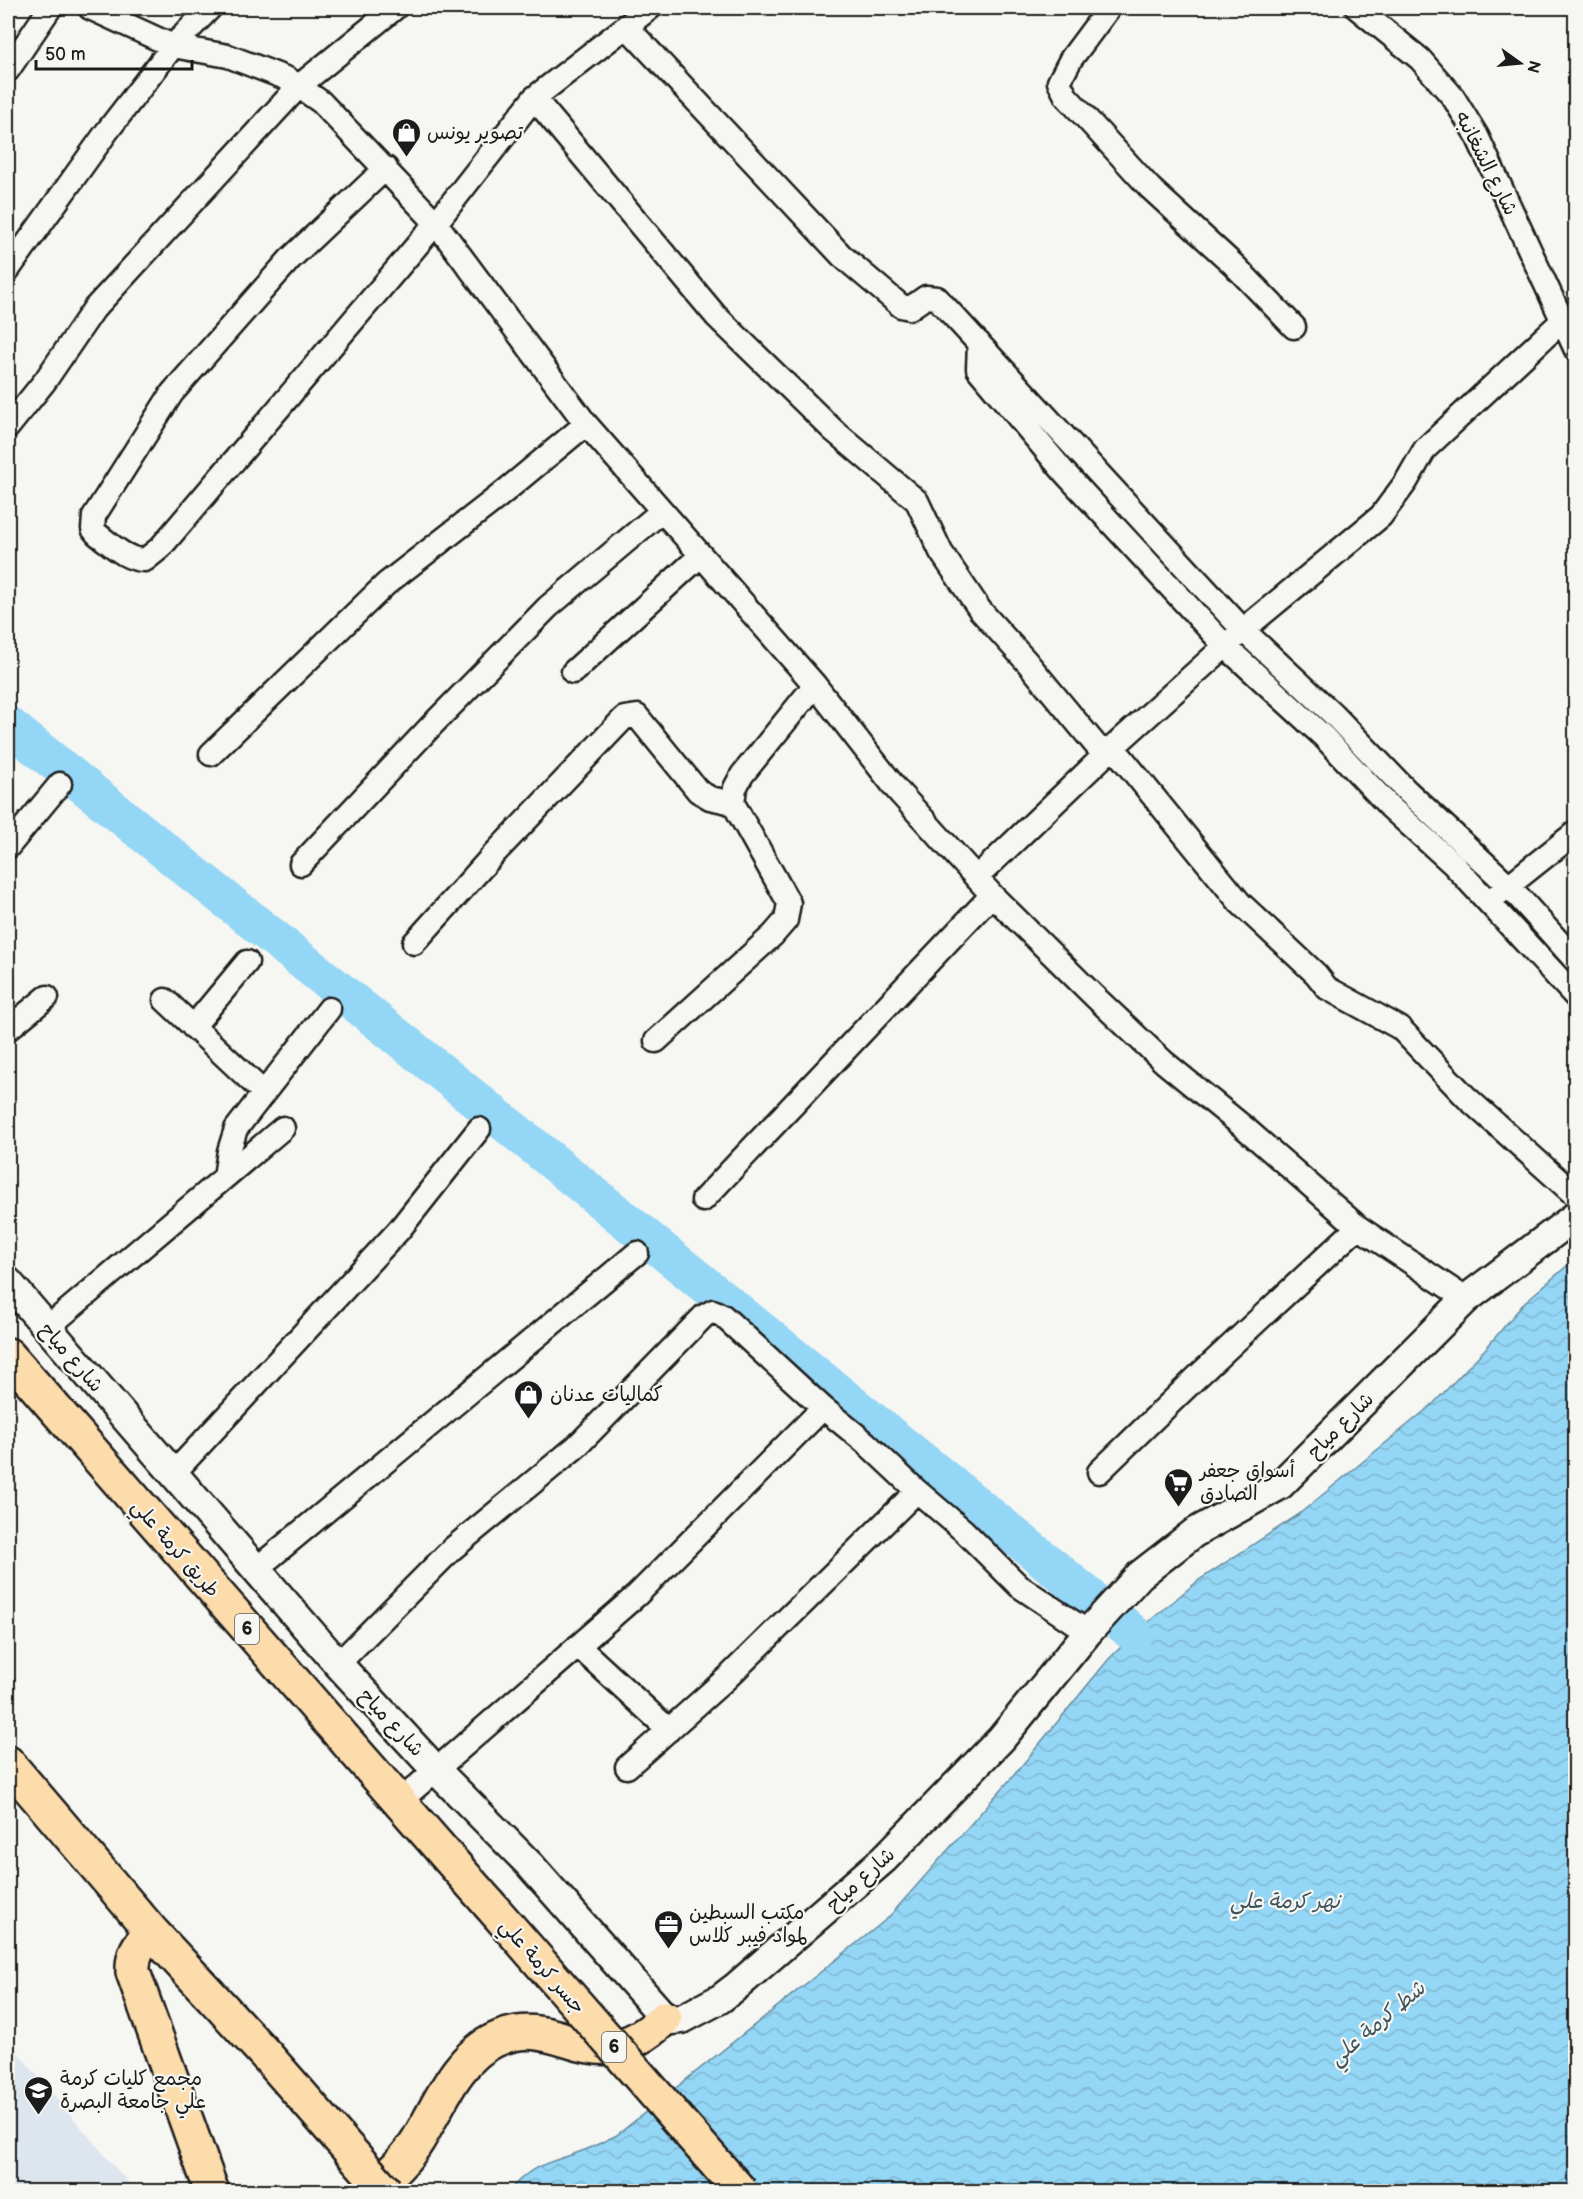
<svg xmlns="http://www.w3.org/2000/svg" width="1583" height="2199" font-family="'Balsamiq Sans','Playpen Sans Arabic',sans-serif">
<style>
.built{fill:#dde5ef}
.water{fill:url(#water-waves);stroke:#648c9e;stroke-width:1.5}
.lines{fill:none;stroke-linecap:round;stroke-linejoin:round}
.river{stroke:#94d6f5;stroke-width:38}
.minor-casing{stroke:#1c1c1c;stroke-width:27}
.tertiary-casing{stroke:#1c1c1c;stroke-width:33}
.trunk-casing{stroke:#1c1c1c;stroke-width:38}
.minor{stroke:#f6f6f2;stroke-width:22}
.tertiary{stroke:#f6f6f2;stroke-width:28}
.trunk{stroke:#fddcac;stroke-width:33}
.trunk-bridge-casing{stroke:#1c1c1c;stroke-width:38;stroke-linecap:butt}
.trunk-bridge{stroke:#fddcac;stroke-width:33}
.labels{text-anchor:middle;stroke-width:4.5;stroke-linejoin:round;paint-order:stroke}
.shield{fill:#f6f6f2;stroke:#5d5d5c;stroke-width:1.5}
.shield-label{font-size:18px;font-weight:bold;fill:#1c1c1c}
.poi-label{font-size:20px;fill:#1c1c1c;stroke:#f6f6f2;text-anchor:start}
.street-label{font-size:20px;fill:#1c1c1c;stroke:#f6f6f2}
.water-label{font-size:21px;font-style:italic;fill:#40545d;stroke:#f6f6f2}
</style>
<defs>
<pattern id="water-waves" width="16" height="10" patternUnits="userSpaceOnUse" patternTransform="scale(1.5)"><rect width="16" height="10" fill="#94d6f5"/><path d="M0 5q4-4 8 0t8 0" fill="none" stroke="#7fb7d1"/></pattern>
</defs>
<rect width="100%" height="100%" fill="#f6f6f2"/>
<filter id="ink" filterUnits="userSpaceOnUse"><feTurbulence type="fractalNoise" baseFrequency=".0167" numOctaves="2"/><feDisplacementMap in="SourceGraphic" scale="12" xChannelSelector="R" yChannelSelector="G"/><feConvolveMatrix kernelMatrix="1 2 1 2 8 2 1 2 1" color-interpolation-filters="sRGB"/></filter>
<g filter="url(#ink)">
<path class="built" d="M8,2041l127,150h-127z"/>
<path class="water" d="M1575,1259v932l-1067,1c26,-30 40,-28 74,-41 12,-4 24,-11 35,-16l271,-217 126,-143 94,-115 26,-26 65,-54 99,-65 135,-111 54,-57 38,-45z"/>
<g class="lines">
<path class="river" d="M8,725l533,427 549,445
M1119,1621l15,13"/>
<defs>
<path id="minor" d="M90,8l83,38 55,10 60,23 33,23 115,121 150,201 229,261 82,105 95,105 102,101 70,66 82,67 112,98 108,72
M1109,8l-38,51 -12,23 7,14 84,92 84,77 60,62
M1357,8l63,51 33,38 24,39 99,214
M626,26l216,230 59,50 9,2 16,-11 11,1 306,332 138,-114 25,-34 19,-33 138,-129
M8,70l42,-62
M534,98l182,218 117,114 84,71 24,51 39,58 47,52 72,87h12l7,4 122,150 76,71 11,14 73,40 66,69 110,99
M386,168l-96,91 -118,134 -78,123 -1,13 4,5c15,11 29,26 48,26l15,-12 276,-325 98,-125 116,-90
M8,270l100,-140 65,-84 37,-38
M979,343l-1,26 86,103 161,174 98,90 67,71 63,57 123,133
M8,427l37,-46 49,-72 205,-223 96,-78
M573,672l127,-116
M211,754l175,-170 112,-87 88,-73
M8,847l52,-63
M301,864l132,-140 115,-117 114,-96
M976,878l135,-129 132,-119 91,85 73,76 101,94 68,76
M1497,895l79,-63
M414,943l81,-90 129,-135 13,-2 61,75 12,7 23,5
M165,1000l99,93
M193,1027l54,-65
M8,1029l39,-32
M656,1041l117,-106 13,-15 3,-17 -56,-100 2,-15 7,-13 73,-90
M225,1177l4,-26 7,-22 93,-120
M703,1200l289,-305
M47,1328l236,-200
M1099,1472l98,-95 161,-150
M173,1474l226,-244 80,-101
M255,1570l382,-317
M578,1646l91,84
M338,1664l114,-115 125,-103 127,-130 9,-5 10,5 100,92 42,34 52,49 47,40 55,55 69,46
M627,1767l100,-89 190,-187
M399,1802l238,-207 186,-187"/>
<path id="tertiary" d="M8,1282l330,382 98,106 94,95 135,153 6,2 11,-1 38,-20 17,-13 147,-127 117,-120 87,-107 52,-57 54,-42 86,-48 186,-186 110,-83"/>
<path id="trunk" d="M8,1355l480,548
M8,1763l144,169 115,124
M152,1932c-13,11 -20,22 -19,40l79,220
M368,2192c20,-15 37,-31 50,-52 21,-34 38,-82 77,-100 66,-31 97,47 170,-22"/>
</defs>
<use href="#minor" class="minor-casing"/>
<use href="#tertiary" class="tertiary-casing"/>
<use href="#trunk" class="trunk-casing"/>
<use href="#minor" class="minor"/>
<use href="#tertiary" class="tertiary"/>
<use href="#trunk" class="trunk"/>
<defs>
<path id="trunk-bridge" d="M488,1903l253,289
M267,2056l119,136"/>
</defs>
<use href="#trunk-bridge" class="trunk-bridge-casing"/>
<use href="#trunk-bridge" class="trunk-bridge"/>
</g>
</g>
<defs>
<symbol id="shop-pin" viewBox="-11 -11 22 30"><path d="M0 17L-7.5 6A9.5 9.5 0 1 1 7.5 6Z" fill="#1c1c1c" stroke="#f6f6f2"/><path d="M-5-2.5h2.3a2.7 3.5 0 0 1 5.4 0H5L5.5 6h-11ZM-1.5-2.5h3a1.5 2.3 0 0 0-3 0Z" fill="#fff"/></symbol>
<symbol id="supermarket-pin" viewBox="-11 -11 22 30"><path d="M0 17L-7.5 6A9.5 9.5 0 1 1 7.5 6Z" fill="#1c1c1c" stroke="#f6f6f2"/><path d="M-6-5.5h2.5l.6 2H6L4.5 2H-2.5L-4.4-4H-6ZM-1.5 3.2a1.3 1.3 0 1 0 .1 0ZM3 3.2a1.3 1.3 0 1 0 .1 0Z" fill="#fff"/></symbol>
<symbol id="office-pin" viewBox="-11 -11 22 30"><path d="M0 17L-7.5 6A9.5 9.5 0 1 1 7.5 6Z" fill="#1c1c1c" stroke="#f6f6f2"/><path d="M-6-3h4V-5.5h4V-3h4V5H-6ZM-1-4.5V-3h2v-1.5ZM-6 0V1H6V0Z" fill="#fff"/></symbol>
<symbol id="university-pin" viewBox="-11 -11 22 30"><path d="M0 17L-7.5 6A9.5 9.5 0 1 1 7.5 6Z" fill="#1c1c1c" stroke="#f6f6f2"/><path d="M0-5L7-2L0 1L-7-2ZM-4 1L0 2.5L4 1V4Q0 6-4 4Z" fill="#fff"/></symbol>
</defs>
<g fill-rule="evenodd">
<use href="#shop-pin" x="390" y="116" width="33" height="45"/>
<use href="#shop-pin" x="512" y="1378" width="33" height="45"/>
<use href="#supermarket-pin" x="1162" y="1466" width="33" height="45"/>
<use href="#office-pin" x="652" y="1908" width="33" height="45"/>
<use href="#university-pin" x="22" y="2074" width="33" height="45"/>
</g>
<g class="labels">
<g class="shield">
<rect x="235" y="1614" width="24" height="30" rx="4.5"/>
<rect x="602" y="2032" width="24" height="30" rx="4.5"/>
</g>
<g class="shield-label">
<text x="247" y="1635">6</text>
<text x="614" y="2053">6</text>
</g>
<g class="poi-label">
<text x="427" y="139">تصوير يونس</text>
<text x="550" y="1401">كماليات عدنان</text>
<text x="1200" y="1477">أسواق جعفر<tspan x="1200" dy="23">الصادق</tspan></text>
<text x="689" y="1919">مكتب السبطين<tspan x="689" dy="23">لمواد فيبر كلاس</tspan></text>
<text x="60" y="2085">مجمع كليات كرمة<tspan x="60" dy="23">علي جامعة البصرة</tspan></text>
</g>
<g class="street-label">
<text transform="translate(1487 163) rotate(63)" y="7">شارع الشغانبه</text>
<text transform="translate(72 1357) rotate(49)" y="7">شارع مياح</text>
<text transform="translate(1340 1425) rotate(-45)" y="7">شارع مياح</text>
<text transform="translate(176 1548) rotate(49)" y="7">طريق كرمة علي</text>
<text transform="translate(392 1722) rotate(47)" y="7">شارع مياح</text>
<text transform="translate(860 1879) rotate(-42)" y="7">شارع مياح</text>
<text transform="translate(543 1966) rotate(49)" y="7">جسر كرمة علي</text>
</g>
<g class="water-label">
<text x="1285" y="1908">نهر كرمة علي</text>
<text transform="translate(1377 2023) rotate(-40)" y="7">شط كرمة علي</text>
</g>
</g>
<rect width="1583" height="2199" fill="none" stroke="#f6f6f2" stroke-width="30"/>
<rect x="15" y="15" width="1553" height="2169" fill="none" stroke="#1c1c1c" stroke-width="2" filter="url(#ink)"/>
<g transform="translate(1520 63) rotate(105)" stroke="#f6f6f2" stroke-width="4.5" paint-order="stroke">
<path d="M0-4.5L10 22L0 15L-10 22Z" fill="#1c1c1c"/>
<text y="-9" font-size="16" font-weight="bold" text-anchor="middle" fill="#1c1c1c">N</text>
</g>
<path d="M36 60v9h156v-9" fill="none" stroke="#1c1c1c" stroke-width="3"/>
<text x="45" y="60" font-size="18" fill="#1c1c1c" stroke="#f6f6f2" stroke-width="4.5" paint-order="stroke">50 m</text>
</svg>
